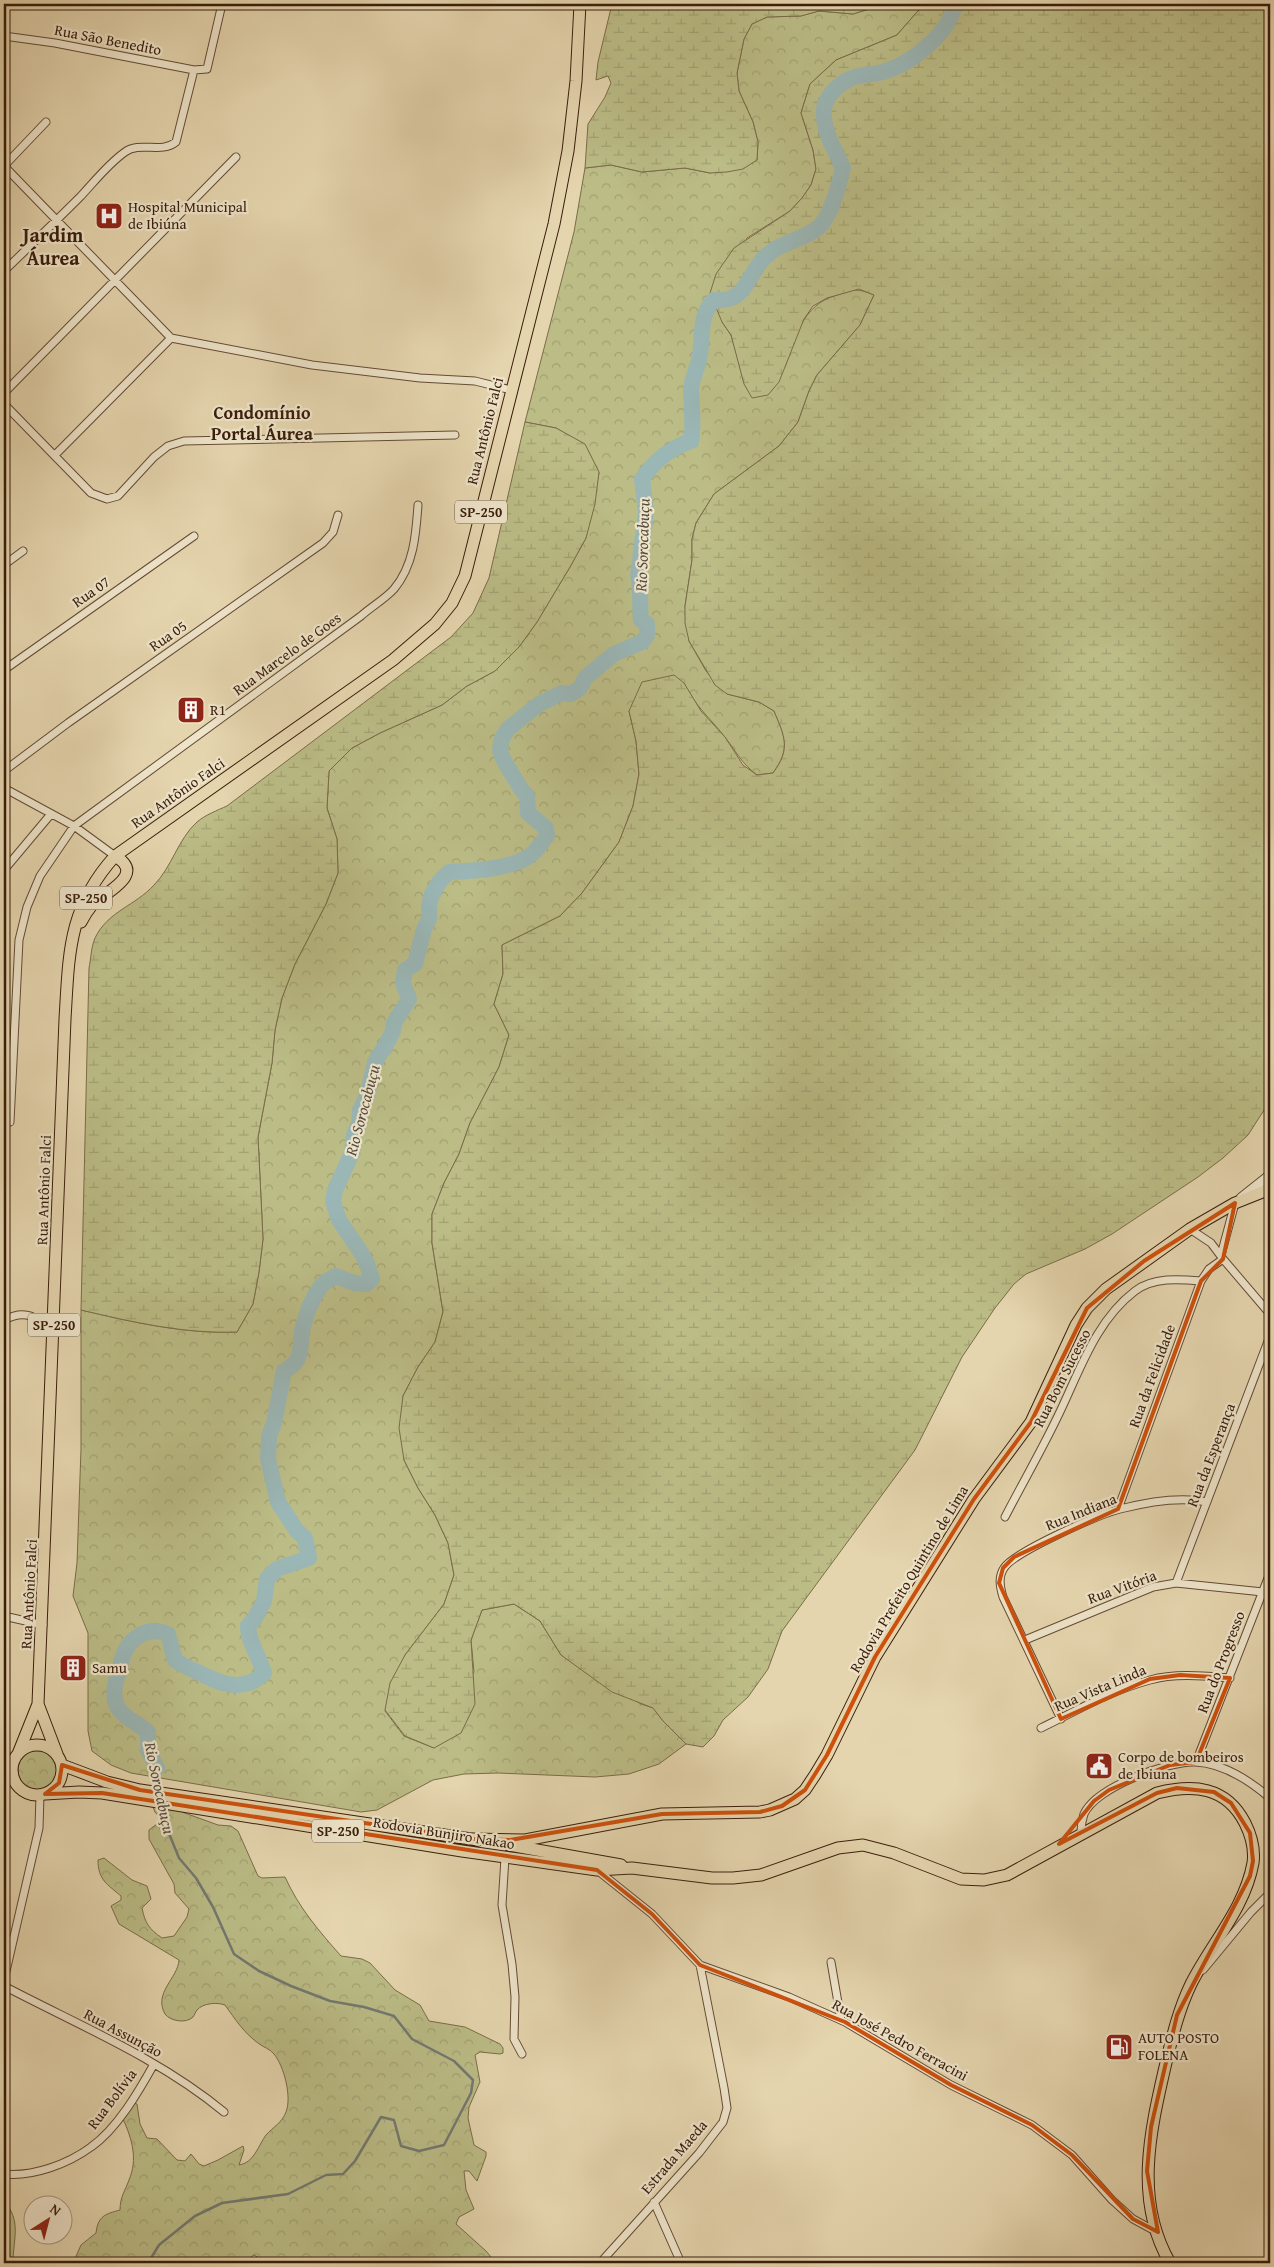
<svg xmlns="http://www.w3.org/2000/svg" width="1274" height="2267" font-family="'Gentium Book Plus',serif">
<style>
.forest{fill:url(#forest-crowns);stroke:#7a6c48}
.wetland{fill:url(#wetland-marsh);stroke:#7a6c48}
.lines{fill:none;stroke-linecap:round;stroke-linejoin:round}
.stream{stroke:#737971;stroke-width:2.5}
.river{stroke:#9ab6b5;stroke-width:16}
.minor-casing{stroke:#644b34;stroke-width:9}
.tertiary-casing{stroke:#644b34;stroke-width:11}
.secondary-casing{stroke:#391d0b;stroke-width:12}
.primary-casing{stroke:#391d0b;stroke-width:13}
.minor{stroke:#eee4ca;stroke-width:7}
.tertiary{stroke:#eee4ca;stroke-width:9}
.secondary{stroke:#eee4ca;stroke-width:10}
.primary{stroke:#e5d5ae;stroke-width:11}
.marked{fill:none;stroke:#ce500c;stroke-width:4;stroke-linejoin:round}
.labels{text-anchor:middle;stroke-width:4.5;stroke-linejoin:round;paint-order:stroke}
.shield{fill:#eee4ca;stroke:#6f5944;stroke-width:1}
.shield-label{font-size:14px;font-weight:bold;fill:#391d0b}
.street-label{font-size:15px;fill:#391d0b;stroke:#eee4ca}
.poi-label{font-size:15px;fill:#391d0b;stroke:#eee4ca;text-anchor:start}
.water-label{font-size:16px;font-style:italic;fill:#564b3e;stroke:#eee4ca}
.quarter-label{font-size:18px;font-weight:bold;fill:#391d0b;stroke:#eee4ca}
.district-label{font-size:20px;font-weight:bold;fill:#391d0b;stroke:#eee4ca}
</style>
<defs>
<pattern id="forest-crowns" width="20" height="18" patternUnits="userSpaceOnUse" patternTransform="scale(1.25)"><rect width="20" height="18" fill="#bbbc86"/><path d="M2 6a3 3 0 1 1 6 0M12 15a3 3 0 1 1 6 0" fill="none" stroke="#a2a172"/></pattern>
<pattern id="wetland-marsh" width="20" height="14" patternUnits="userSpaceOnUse" patternTransform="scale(1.25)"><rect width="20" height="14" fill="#bbbc86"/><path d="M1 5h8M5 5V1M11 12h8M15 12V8" fill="none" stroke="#a2a172"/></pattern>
</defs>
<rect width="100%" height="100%" fill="#e5d5ae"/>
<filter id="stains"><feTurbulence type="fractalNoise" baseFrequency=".004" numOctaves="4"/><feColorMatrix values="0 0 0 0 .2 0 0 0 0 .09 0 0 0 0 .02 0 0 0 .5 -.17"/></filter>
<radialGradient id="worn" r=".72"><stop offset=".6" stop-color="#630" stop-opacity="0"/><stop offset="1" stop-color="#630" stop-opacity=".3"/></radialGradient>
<path class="forest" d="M876,4h48l-27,31 -61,25 -26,24 -9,29 12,37 3,19 -5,16 -9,13 -12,13 -43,27 -25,84 9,13 5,17 49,15c11,-31 17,-62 52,-72 17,-6 20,-7 37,0l-14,30 -43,50 -8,16 -11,31 -19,24 -65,48 -18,29 -4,16v21l-7,46 4,35 17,30 21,23 32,8 15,9c11,26 17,37 -1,62l-16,2c-16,-12 -21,-24 -33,-39 -14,-18 -30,-31 -40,-53l-55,28 7,30 3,33 -6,32 -14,36 -37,51 -22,23 -58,29 1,29 -9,30 15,31 -10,32 -29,56 -11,31 -15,29 -12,31v29l11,69 -8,30 -17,25 -15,29 1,64 14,28 17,27 13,28 6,32 -10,29 -39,51 -20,56 19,25 30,12 40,-76 -3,-32 11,-30 32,-6 26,17 21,34 80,49 13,4 9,13 23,23 -27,20 -30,10 -34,3 -97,-4 -34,1 -31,6 -56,30 -16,2 -230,-39 -20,-8 -19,-14 -4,-20v-98l-15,-37 4,-33 4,-114v-139c51,12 103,24 156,22l16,-28 6,-32 4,-33 -5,-102 14,-74 3,-33 7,-32 13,-34 31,-60 12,-31 -1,-34 -10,-31 2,-37 23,-23 28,-15 62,-28 25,-19 28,-15 24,-24 18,-25 33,-55 16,-29 13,-65 -14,-28 -29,-17 -31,-6 49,-190 11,-64 26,-3 31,7 43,-4 25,5 47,-13 1,-18 -5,-20 -14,-31 -2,-18 7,-34 8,-15 15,-7 33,-1 19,-5 34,3 16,-5z
M18 1770a20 20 0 1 1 40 0a20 20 0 1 1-40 0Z
M153,1807l18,1 47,17 13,1 7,5 20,45 4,2 23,-1c14,31 34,54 56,79l21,3 8,4 25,27 25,15 9,16 36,6 35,17 3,4v5l-3,1 -20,-2 -5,3 5,27 -11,25 -1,11 6,27 12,7v4l-9,25 -8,-10h-5l2,19 8,19 -15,8 -3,7 30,27 10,12h-205l-8,-3 -17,2 -12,-7 -3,2 -1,6h-177l8,-18 15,-12c2,-17 9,-19 24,-23 0,-13 5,-19 9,-30 9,-21 3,-41 -6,-61l11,-16 3,1 3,20 7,14 10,1 20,21 8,1 6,-7 8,10 5,2 14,-6 25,-14 1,4 -5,15c15,-2 19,-19 27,-30 7,-8 16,-12 20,-23 6,-15 -2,-46 -12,-58 -4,-5 -11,-7 -16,-11 -14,-10 -23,-24 -33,-38 -8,-3 -22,-2 -28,5 -1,1 -3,6 -4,7 -7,7 -23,4 -28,-3 -12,-21 13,-36 14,-54l-60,-36 -8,-18 10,-6v-4c-14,-12 -23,-16 -23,-36l6,-2 28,22 15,6 4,13 -9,9c3,15 7,21 20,30l12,-2 13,-19 2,-8 -14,-16 -1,-9 -25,-45v-9l13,-10 -7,-8z
M4,2201c18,20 9,38 9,62h-9v-26l3,-8z"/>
<path class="wetland" d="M612,4h264l-7,5 -16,5 -34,-3 -18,5 -34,1 -15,7 -8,15 -7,34 2,18 14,31 5,20 -1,18 -14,9 -16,3 -17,1 -25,-5 -43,4 -31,-7 -26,3 3,-44 17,-27 6,-14 -3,-7 -12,4 2,-18z
M924,4h346v953l-3,15 3,3v113l-4,19 -18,28 -25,23 -25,19 -86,57 -27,15 -59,25 -12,10 -19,24 -33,49 -47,93 -133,181 -14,38 -20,28 -25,23 -9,16 -11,11 -17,-3 -23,-23 -10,-13 -41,-16 -51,-37 -21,-34 -26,-17 -32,6 -11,30 4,64 -14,29 -27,15 -29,-12 -20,-26 5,-27 15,-28 39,-51 10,-29 -6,-32 -13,-28 -17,-27 -14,-28 -5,-32 4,-32 15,-29 17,-25 8,-30 -11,-69v-29l12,-31 15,-29 11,-31 29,-56 10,-32 -15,-31 9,-30 -1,-29 58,-29 22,-23 37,-51 14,-36 6,-32 -3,-33 -7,-30 13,-29 32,-7 10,8 17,28 24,26 18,28 14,10 16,-2c18,-24 12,-36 1,-62l-15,-9 -32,-8 -12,-9 -26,-44 -4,-18v-17l7,-46v-21l4,-16 18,-29 65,-48 19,-24 11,-31 8,-16 43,-50 14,-30 -15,-6 -32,9 -14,8 -9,13 -25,63 -11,13 -16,3 -8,-14 -13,-49 -9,-13 -12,-29 6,-19 18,-26 56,-37 12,-13 9,-13 5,-16 -3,-19 -12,-37 9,-29 26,-24 61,-25z
M525,422l31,6 29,16 14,28 -4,32 -9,34 -16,29 -33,55 -18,25 -24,24 -28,15 -25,19 -62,28 -28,15 -23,23 -2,37 10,31 1,34 -12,31 -31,60 -13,34 -7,32 -3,33 -14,74 5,102 -4,33 -6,32 -16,28c-53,2 -105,-10 -156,-22l8,-342c2,-9 2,-21 6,-30 13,-27 40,-32 59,-53 18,-18 24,-46 43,-63 8,-7 21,-12 30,-16l224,-169 22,-24 16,-35z"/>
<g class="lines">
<path class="stream" d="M157,1768l4,23
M148,2263l11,-18 36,-29 27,-13 66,-9 38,-19 17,-1 12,-13 26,-44 13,3 7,26 18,5 25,-6 27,-52 2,-13 -19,-19 -42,-22 -18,-23 -30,-9 -34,-6 -39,-15 -32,-15 -25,-17 -21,-47 -17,-29 -17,-20 -11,-27 -4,-25"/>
<path class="river" d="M157,1768l-9,-18v-18c-9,-8 -23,-13 -30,-24 -7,-11 -3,-26 1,-37 1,-5 2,-10 4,-15 7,-20 26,-30 45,-22l7,26c13,9 22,11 35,18 19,9 38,11 54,-5 -4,-15 -16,-31 -16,-47l6,-6 10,-19 3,-22 10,-10 32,-11 -4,-20 -8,-7 -19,-29 -10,-43 1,-23 5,-13 10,-52c22,-11 14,-24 19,-44 3,-13 10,-32 20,-43 3,-3 9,-6 13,-8l18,7 12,1 6,-5 -5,-15 -5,-10 -23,-34 -6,-18 2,-12 17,-37 2,-18 5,-12 1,-13 7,-14 8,-34 13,-21 5,-10 1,-8 15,-24 -6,-16 2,-13 10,-6 9,-35 5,-10v-13l3,-12 8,-13 9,-9c23,-1 66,-3 83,-18 6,-5 11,-13 15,-19l-1,-7 -18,-15 -1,-17 -6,-7 -18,-30 -3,-9 2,-12 6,-9 31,-25 23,-11 9,1 9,-6 6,-11 28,-23 28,-12 5,-7v-11l-6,-4c-2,-15 1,-30 -3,-44l8,-64 -4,-33c13,-19 28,-31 49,-38 3,-17 1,-33 0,-50 0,-13 8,-24 9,-37 3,-19 -1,-39 14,-54 33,3 32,-24 51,-43 17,-17 40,-16 56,-32 11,-12 18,-41 22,-57 -8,-18 -21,-38 -19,-58 1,-12 11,-23 22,-29 10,-7 25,-6 37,-9 28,-8 66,-38 72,-68"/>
<defs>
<path id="minor" d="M4,36l51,7 139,27 13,-1 15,-65
M4,166l167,172 141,27 108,13 55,3 36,9
M4,166l42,-44
M4,271c26,-25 52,-50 77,-75 14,-15 27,-32 44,-44 15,-11 36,2 51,-10l18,-72
M4,393l232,-236
M4,404l87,89 16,6 11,-3 36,-39 14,-11 16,-5 271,-6
M55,455l116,-117
M4,565l19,-14
M4,670l190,-134
M4,771l64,-48 255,-180 10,-11 5,-17
M4,788l70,38 41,30
M4,870l47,-56
M10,1122l9,-182 8,-33 13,-31 34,-50 287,-210c10,-9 24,-17 33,-27 20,-24 22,-55 24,-84
M1190,1229l21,14 12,16 47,55
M1221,1255l14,-52
M4,1320c21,-11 34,-4 48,14
M1118,1509l83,-228 8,-12 14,-10
M1005,1517c17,-33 35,-64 51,-97 22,-44 38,-98 79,-129 18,-14 44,-12 66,-10
M1176,1583l94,-247
M4,1616l39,9
M1025,1640l128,-53 23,-4 87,9
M1061,1719l-58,-122c-3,-10 -5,-20 1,-29 10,-16 96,-54 116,-59 27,-7 59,-13 87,-7
M1041,1728c35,-17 71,-38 109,-48 26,-7 54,-4 80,-2
M1196,1762l74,-189
M1081,1832c0,-6 1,-12 3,-18 12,-27 84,-53 111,-52 28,1 55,19 75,36
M505,1858l-3,47 10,59 3,33 -1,42 8,15
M597,1870l55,44 48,51 89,32 56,25 106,63 81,40 40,30 40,45 21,19 24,13
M831,1962l10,58
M1203,1970l48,-58 19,-19
M4,1980l35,-152 1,-33
M4,1986c74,39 155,72 220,126
M4,2174c29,3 64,-10 87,-27 26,-18 48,-56 63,-83
M654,2202l27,61
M600,2263l99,-110 24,-31 4,-14 -3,-20 -24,-123"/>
<path id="tertiary" d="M1241,1198l29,-23"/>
<path id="secondary" d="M4,1759l10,2
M4,1773l9,2"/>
<path id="primary" d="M81,922c3,-6 7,-12 11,-17 13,-13 55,-30 23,-49
M38,1704l19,50
M12 1770a25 25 0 1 1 50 0a25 25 0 1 1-50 0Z
M18,1754l20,-50 27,-685c4,-66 3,-111 50,-163l278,-196 42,-36 17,-21 13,-27 89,-352 14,-73 8,-70 4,-77
M62,1765l45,17 33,8 338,50
M45,1794l34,-2 23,1 360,58 135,19 35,-2 80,10h21l28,-3 77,-27 25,-3 31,8 67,26 23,1 23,-5 150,-82c36,-9 69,-7 88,30 6,12 10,26 8,40 -8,45 -42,81 -62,121 -13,27 -19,54 -26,83 -15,65 -31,134 5,196
M473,1839l52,1 137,-26 98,-2 10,-2 25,-11 10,-9 10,-15 12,-20 48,-98 99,-158 57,-77 45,-97 11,-17 19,-19 84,-60 45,-26 35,-14
M509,1845l112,20"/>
</defs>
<use href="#minor" class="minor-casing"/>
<use href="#tertiary" class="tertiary-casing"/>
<use href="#secondary" class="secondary-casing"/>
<use href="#primary" class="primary-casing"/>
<use href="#minor" class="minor"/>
<use href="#tertiary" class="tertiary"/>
<use href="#secondary" class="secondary"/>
<use href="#primary" class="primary"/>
</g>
<path class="marked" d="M1235,1203l-12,56 -22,22 -83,228 -104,48 -11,11 -4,15 62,136 89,-40 30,-4 50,3 -34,84 -26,3 -61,25 -15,11 -35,43 98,-51 20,-5 37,4 17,11 19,30 3,28 -3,15 -73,139 -26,112 -4,44 11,61 -25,-13 -61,-64 -40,-30 -81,-40 -106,-63 -145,-57 -48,-51 -55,-44 -495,-77 -57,1 14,-11 3,-18 78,25 333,49 37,1 152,-26 98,-2 22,-6 23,-16 22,-35 48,-98 99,-158 57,-77 56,-114 57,-47z"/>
<defs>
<symbol id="hospital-square" viewBox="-11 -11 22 22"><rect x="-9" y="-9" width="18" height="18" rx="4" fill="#8f2418" stroke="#eee4ca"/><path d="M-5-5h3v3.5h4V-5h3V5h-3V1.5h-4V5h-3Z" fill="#fff"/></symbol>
<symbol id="building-square" viewBox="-11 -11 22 22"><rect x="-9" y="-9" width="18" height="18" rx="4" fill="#8f2418" stroke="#eee4ca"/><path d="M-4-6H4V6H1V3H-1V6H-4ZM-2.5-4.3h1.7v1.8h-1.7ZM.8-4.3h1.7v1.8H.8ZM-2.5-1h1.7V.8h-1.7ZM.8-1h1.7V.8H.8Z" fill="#fff"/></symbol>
<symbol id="civic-square" viewBox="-11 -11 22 22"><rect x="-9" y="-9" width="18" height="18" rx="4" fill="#8f2418" stroke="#eee4ca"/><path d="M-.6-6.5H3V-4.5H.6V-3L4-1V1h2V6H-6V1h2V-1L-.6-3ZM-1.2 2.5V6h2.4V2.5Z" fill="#fff"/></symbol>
<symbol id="fuel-square" viewBox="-11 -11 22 22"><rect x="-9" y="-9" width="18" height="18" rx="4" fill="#8f2418" stroke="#eee4ca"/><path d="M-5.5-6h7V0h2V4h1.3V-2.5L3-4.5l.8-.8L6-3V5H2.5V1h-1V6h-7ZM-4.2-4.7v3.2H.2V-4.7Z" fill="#fff"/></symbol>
</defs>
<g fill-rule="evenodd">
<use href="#hospital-square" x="93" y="200" width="32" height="32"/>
<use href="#building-square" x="175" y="694" width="32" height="32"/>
<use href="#building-square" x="57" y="1652" width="32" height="32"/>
<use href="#civic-square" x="1083" y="1750" width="32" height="32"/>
<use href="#fuel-square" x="1103" y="2031" width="32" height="32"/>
</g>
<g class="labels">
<g class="shield">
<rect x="455" y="500.5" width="52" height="23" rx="4"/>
<rect x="60" y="886.5" width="52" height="23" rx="4"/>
<rect x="28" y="1313.5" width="52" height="23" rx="4"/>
<rect x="312" y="1819.5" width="52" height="23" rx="4"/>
</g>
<g class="shield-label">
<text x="481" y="517">SP-250</text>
<text x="86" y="903">SP-250</text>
<text x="54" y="1330">SP-250</text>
<text x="338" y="1836">SP-250</text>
</g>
<g class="street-label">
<text transform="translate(108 40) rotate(11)" y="5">Rua São Benedito</text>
<text transform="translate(485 431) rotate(-76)" y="5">Rua Antônio Falci</text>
<text transform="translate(91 592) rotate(-35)" y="5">Rua 07</text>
<text transform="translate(168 636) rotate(-35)" y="5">Rua 05</text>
<text transform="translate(287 654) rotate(-36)" y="5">Rua Marcelo de Goes</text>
<text transform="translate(178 793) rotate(-35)" y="5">Rua Antônio Falci</text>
<text transform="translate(44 1190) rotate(-88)" y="5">Rua Antônio Falci</text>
<text transform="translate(1152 1376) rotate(-70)" y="5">Rua da Felicidade</text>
<text transform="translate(1062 1378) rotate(-63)" y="5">Rua Bom Sucesso</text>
<text transform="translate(1211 1455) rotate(-69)" y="5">Rua da Esperança</text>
<text transform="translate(1081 1512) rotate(-22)" y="5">Rua Indiana</text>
<text transform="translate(909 1579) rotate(-59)" y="5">Rodovia Prefeito Quintino de Lima</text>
<text transform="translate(1122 1587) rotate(-20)" y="5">Rua Vitória</text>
<text transform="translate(29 1594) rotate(-87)" y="5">Rua Antônio Falci</text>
<text transform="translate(1221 1662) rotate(-69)" y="5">Rua do Progresso</text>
<text transform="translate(1100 1688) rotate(-23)" y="5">Rua Vista Linda</text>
<text transform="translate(444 1833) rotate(9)" y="5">Rodovia Bunjiro Nakao</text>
<text transform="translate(123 2033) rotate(28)" y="5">Rua Assunção</text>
<text transform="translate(900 2040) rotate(29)" y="5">Rua José Pedro Ferracini</text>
<text transform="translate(112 2099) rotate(-53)" y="5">Rua Bolívia</text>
<text transform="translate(674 2157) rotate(-49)" y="5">Estrada Maeda</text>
</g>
<g class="poi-label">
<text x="128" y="212">Hospital Municipal<tspan x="128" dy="17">de Ibiúna</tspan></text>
<text x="210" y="715">R1</text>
<text x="92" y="1673">Samu</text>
<text x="1118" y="1762">Corpo de bombeiros<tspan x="1118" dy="17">de Ibiuna</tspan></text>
<text x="1138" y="2043">AUTO POSTO<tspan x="1138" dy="17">FOLENA</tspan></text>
</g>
<g class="water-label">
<text transform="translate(642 545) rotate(-88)" y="6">Rio Sorocabuçu</text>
<text transform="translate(362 1110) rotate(-75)" y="6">Rio Sorocabuçu</text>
<text transform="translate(160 1788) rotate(78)" y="6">Rio Sorocabuçu</text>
</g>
<g class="quarter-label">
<text x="262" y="419">Condomínio<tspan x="262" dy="21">Portal Áurea</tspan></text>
</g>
<g class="district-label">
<text x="53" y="242">Jardim<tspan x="53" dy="23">Áurea</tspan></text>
</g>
</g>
<rect width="1274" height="2267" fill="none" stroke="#e5d5ae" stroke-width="20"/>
<rect x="5" y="5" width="1264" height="2257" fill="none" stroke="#391d0b" stroke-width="2.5"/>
<rect x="10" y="10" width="1254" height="2247" fill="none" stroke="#391d0b"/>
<g transform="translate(48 2220) rotate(36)"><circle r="24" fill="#eee4ca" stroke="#a6947e"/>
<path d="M0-4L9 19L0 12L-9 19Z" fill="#8f2418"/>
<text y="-8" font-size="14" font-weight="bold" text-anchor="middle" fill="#391d0b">N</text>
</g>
<rect width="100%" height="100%" filter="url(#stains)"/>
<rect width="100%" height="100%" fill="url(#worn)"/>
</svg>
